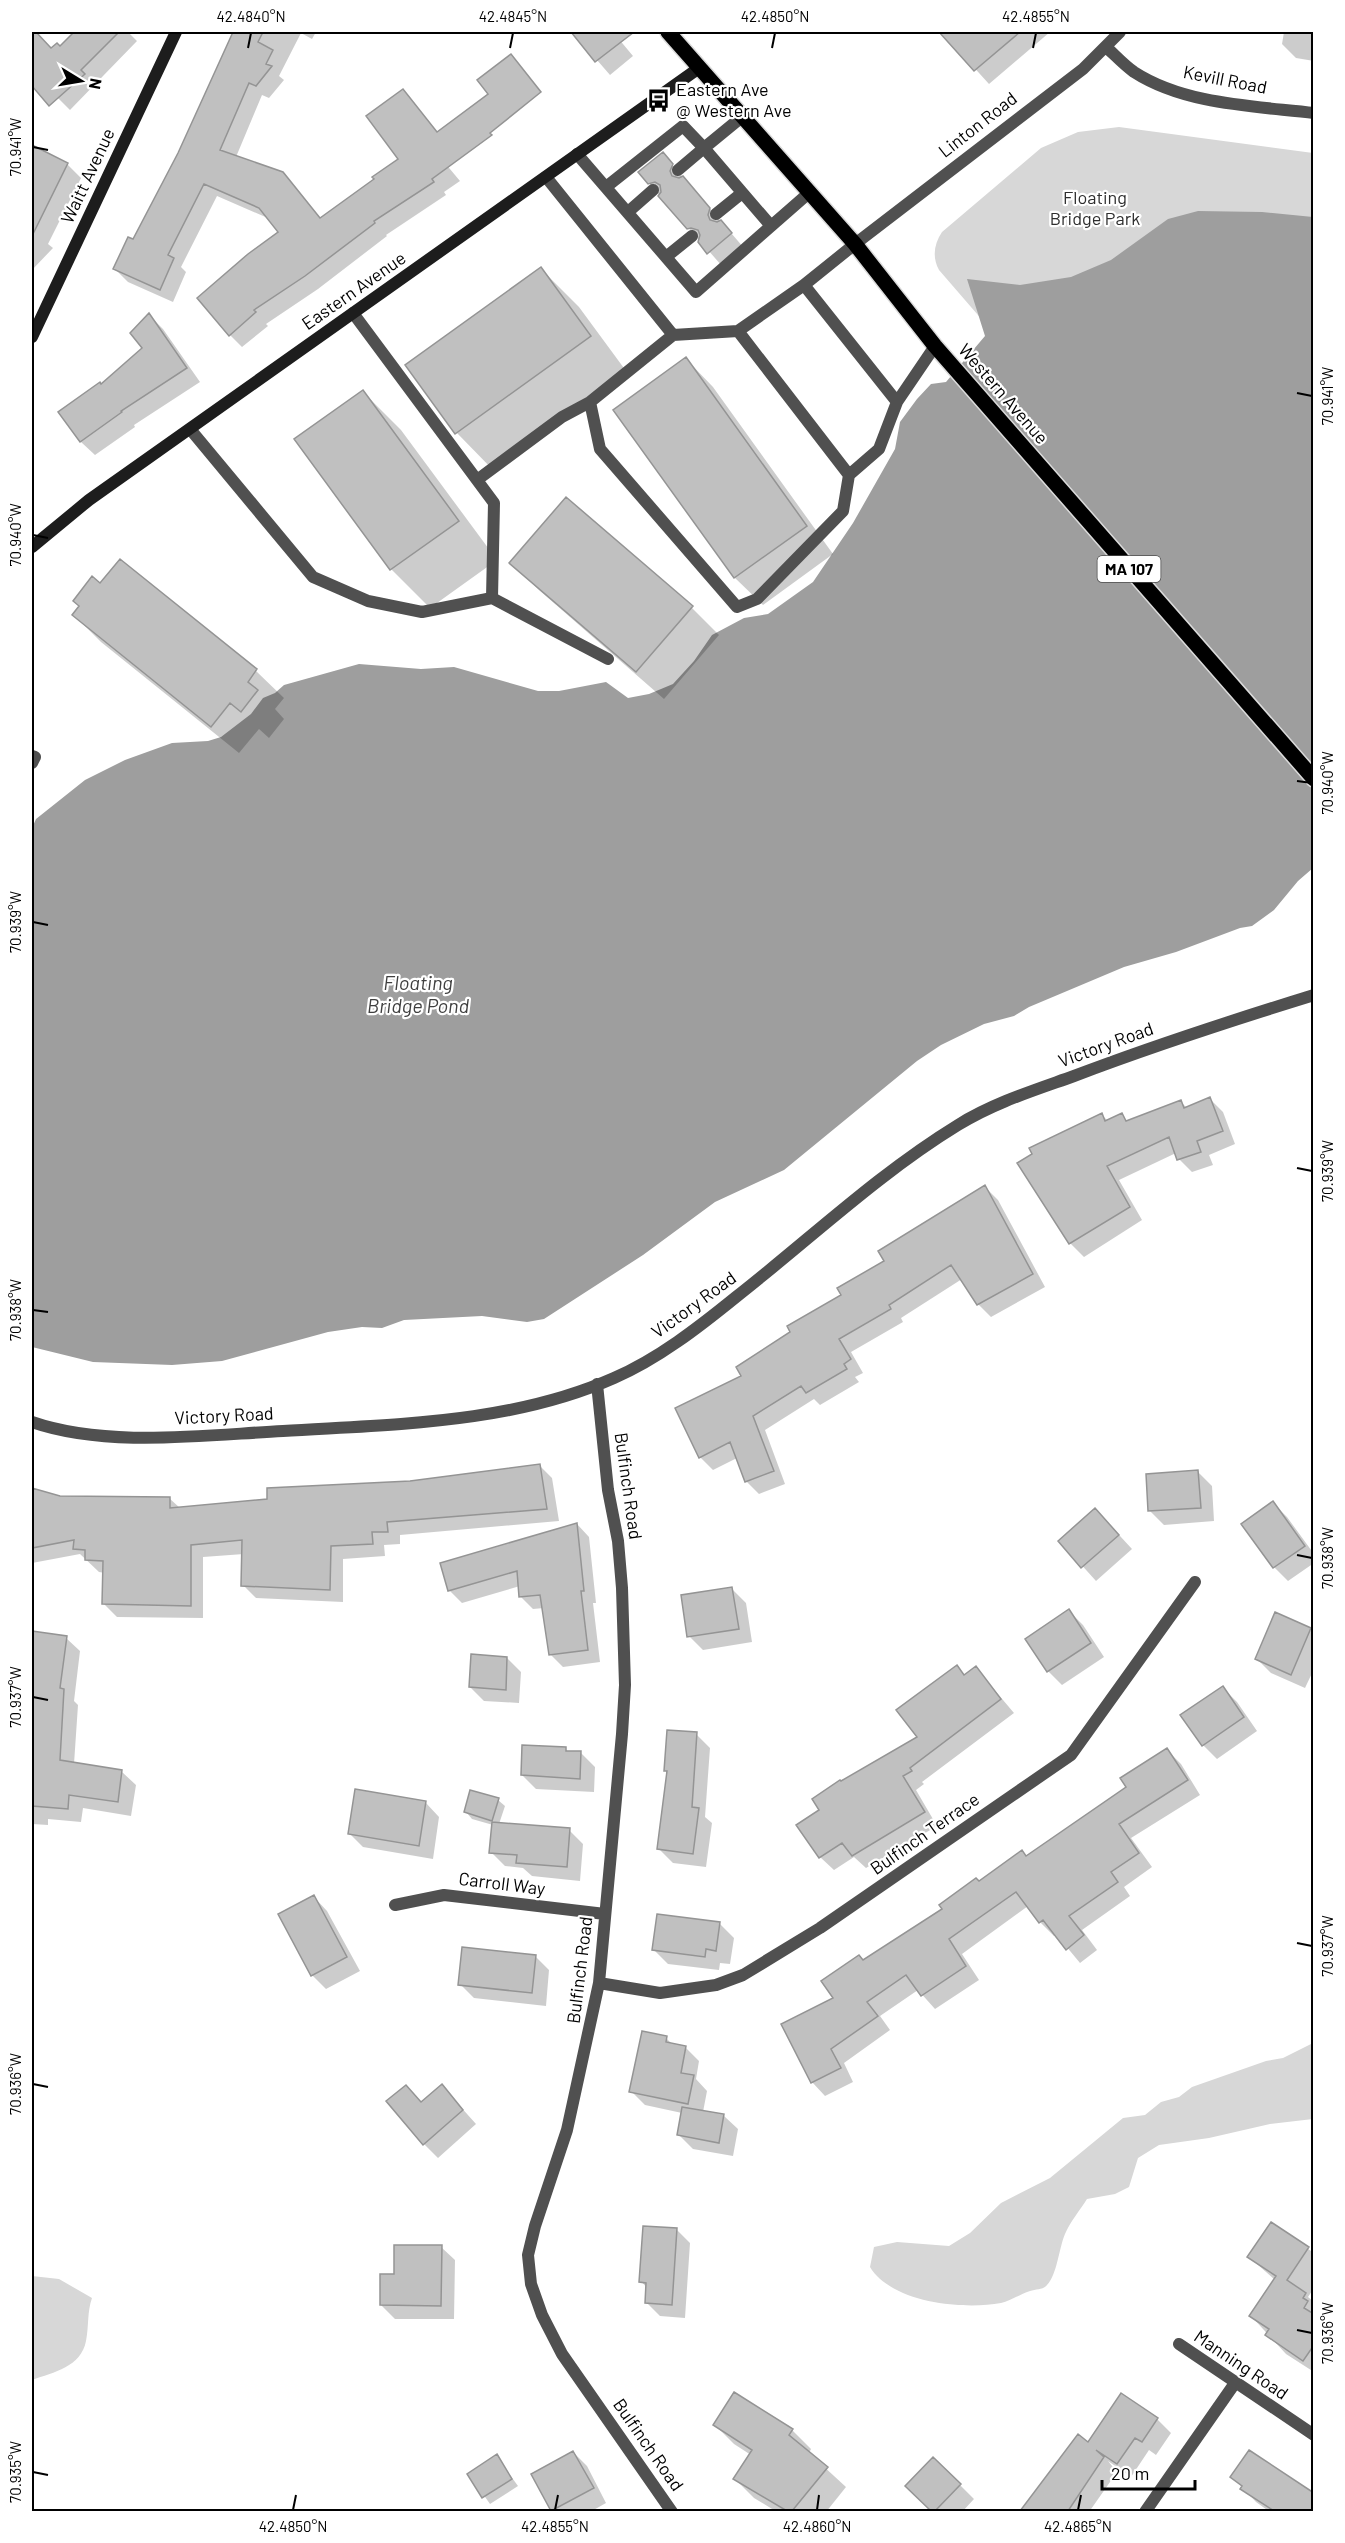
<svg xmlns="http://www.w3.org/2000/svg" width="1345" height="2543" font-family="Barlow,sans-serif">
<style>
.green{fill:#d7d7d7}
.water{fill:#9e9e9e}
.shadow{fill:#0003}
.building{fill:#c0c0c0;stroke:#949494;stroke-width:1.5}
.lines{fill:none;stroke-linecap:round;stroke-linejoin:round}
.primary-casing{stroke:#dbdbdb;stroke-width:18}
.service{stroke:#505050;stroke-width:12}
.minor{stroke:#505050;stroke-width:12}
.secondary{stroke:#1d1d1d;stroke-width:12}
.primary{stroke:#000;stroke-width:15}
.ticks{fill:none;stroke:#000;stroke-width:2}
.labels{text-anchor:middle;stroke-width:4.5;stroke-linejoin:round;paint-order:stroke}
.shield{fill:#fff;stroke:#4c4c4c;stroke-width:1.5}
.shield-label{font-size:16px;font-weight:bold;fill:#000}
.street-label{font-size:18px;fill:#000;stroke:#fff}
.poi-label{font-size:18px;fill:#000;stroke:#fff;text-anchor:start}
.park-label{font-size:18px;fill:#2e2e2e;stroke:#fff}
.water-label{font-size:20px;font-style:italic;fill:#3f3f3f;stroke:#fff}
.neatline{fill:none;stroke:#000;stroke-width:2}
.ticks-label{font-size:15px;text-anchor:middle;fill:#000}
</style>
<rect width="100%" height="100%" fill="#fff"/>
<path class="green" d="M1119,127l194,26v110l-310,81 -64,-74c-7,-13 -5,-26 3,-38l99,-84 37,-16z
M1313,2043v76l-43,5 -61,14 -50,7 -21,13 -9,29 -14,7 -28,5c-7,11 -17,23 -22,35 -6,14 -8,41 -18,51 -4,5 -11,4 -17,6 -10,3 -19,10 -29,12 -38,7 -109,0 -131,-36l4,-20 23,-5 52,4 21,-13 31,-30 49,-25 73,-60 22,-3 16,-13 18,-5 13,-10 74,-26 17,-3z
M32,2276l27,3 33,19c-5,14 -3,28 -6,43 -5,26 -32,31 -54,39z"/>
<path class="water" d="M1198,211l64,1 51,5v651l-15,13 -24,29 -22,16 -12,2 -64,24 -52,15 -95,40 -15,9 -30,8 -43,21 -24,16 -133,109 -69,32 -72,53 -99,64 -17,3 -45,-6 -78,4 -22,8 -20,-1 -34,5 -106,29 -50,4 -79,-3 -61,-15v-519l4,-9 49,-39 40,-20 47,-17 36,-2 13,-4 30,-23 12,-16 12,-5 9,-8 75,-21 62,5 33,-2 84,24h21l47,-9 22,16 21,-4 24,-10 21,-23 18,-26 32,-17 24,-4 45,-32 40,-59 42,-74 5,-27 17,-23 14,-15 15,-2 39,-46 -18,-57 53,6 51,-8 40,-17 57,-41z"/>
<path class="shadow" d="M35,32l32,34 17,-34h44l9,9 -67,69 -15,-15 -7,6 -16,-17v-49z
M235,32h81l-4,7 -11,-6 -22,43 5,4 -15,18 -7,-3 -26,62 46,16 39,46 79,-59 2,-69 28,32 -11,9 41,49 -16,11 2,3 -60,40 1,1 -69,53 -52,35 2,2 -26,21 -12,-12 50,-103 -10,-13 -53,-23 -36,71 5,5 -13,30 -45,-20 -13,-13 19,-28 45,-87z
M584,32h29l20,24 -23,19 -33,-38z
M961,32h89l-61,52 -39,-43z
M1284,32h30v29l-18,-3 -14,-14z
M32,146l35,18 14,14 -33,66 5,4 -21,22z
M663,154l81,94 -22,18 -73,-83z
M541,269l38,38 50,68 -134,97 -38,-39 -50,-67z
M149,315l14,14 37,53 -66,43 1,2 -40,28 -14,-13 -21,-29 42,-27 42,-37z
M686,359l27,28 120,167 -70,51 -28,-27 -120,-168z
M363,392l38,38 96,130 -67,48 -39,-39 -95,-130z
M120,561l136,110 28,27 -9,11 9,10 -15,19 -10,-9 -20,24 -138,-111 -27,-27z
M512,563l180,45 27,27 -55,64 -125,-109z
M1210,1099l13,13 12,32 -26,11 4,10 -21,7 -13,-13 -3,-6 -57,27 23,40 -58,37 -13,-13 -52,-80 83,-49 6,6 14,-6 6,7 52,-21 7,7z
M985,1187l13,13 47,87 -54,30 -13,-13 -16,-25 -61,39 2,4 -52,30 12,21 -8,4 4,5 -39,23 -6,-6 -49,31 20,54 -26,10 -13,-13 -9,-23 -24,12 -13,-13 43,-81 49,-43z
M539,1465l13,13 7,43 -159,14v9l-16,1 1,11 -42,3v43l-87,-4 -13,-13 1,-31 -41,3v61l-86,-1 -13,-13 1,-31 -6,-1 -19,-18 -48,9v-73l28,8h109l11,10 89,-7z
M1198,1472l14,14 2,35 -50,4 -14,-14z
M1273,1503l14,14 27,37v9l-26,18 -14,-14 -31,-42z
M577,1524l12,13 7,66h-3l7,59 -37,5 -13,-13 -6,-46 -11,1 -12,-12 -1,-11 -58,17 -12,-12z
M1109,1524l23,25 -36,32 -36,-40z
M732,1589l14,14 6,39 -49,8 -14,-14z
M1069,1611l14,14 21,32 -42,28 -14,-14 -21,-31z
M1276,1614l38,18v37l-9,19 -34,-15 -14,-14z
M32,1621l2,12 32,5 14,13 -6,50 4,4 -4,59 48,8 14,13 -5,31 -48,-8 -2,14 -33,-3v6l-16,-1z
M507,1658l14,14 -2,31 -35,-2 -14,-14z
M957,1667l8,9 11,-8 38,45 -92,69 2,2 -8,6 21,36 -71,42 -12,-11 -20,13 -14,-13 1,-47 20,-27 78,-46z
M1223,1688l14,14 20,29 -40,28 -14,-14z
M696,1734l14,14 -5,69 7,6 -6,44 -33,-4 -14,-14 9,-76 -2,-2z
M565,1749l4,3 12,1 14,14 -1,25 -58,-3 -14,-14z
M1167,1750l14,14 19,31 -69,43 21,29 -28,20 6,9 -48,34 15,20 -17,13 -24,-29 -2,2 -14,-14 -12,-16 -66,48 17,26 -44,29 -17,-19 -38,26 10,14 -46,33 9,19 -28,14 -13,-14 24,-83 28,-37 80,-53 78,-57 5,5 101,-70z
M498,1800l7,6 -6,18 70,6 14,14 -3,37 -48,-5 -9,-8 -18,-2 -14,-14 2,-27 -21,-6 -6,-7z
M426,1803l13,14 -6,42 -70,-12 -14,-14z
M314,1897l13,14 33,60 -34,18 -14,-14z
M720,1924l14,14 -4,26 -10,-1 -1,7 -51,-6 -14,-14z
M535,1956l14,14 -3,36 -72,-8 -14,-14z
M666,2038l7,7 12,2 14,14 -3,18 11,12 -4,21 21,4 14,13 -5,27 -40,-7 -14,-14 3,-22 -37,-8 -14,-14z
M442,2086l34,38 -38,34 -14,-14 -2,-41z
M1271,2224l43,29v35l-6,9 6,5v70l-28,-18 -35,-38 24,-36 -26,-23z
M677,2230l13,13 -5,75 -25,-2 -14,-14 1,-14 -6,-7z
M441,2247l14,13 -1,59h-59l-14,-14z
M1157,2419l14,14 -15,22 -7,-5 -18,27 -23,-16 9,11 -28,40h-60l-4,-4 63,-63z
M715,2425l77,5 19,19 -2,4 37,34 -20,25h-49l-23,-14 -19,-19 16,-24 -17,-11z
M573,2452l14,14 19,37 -16,9h-37l-20,-38z
M496,2456l22,30 -28,18 -21,-30z
M1232,2476l82,19v17h-44l-14,-10z
M960,2485l14,14 -12,13h-29l-26,-26z"/>
<path class="building" d="M32,32h4l15,16 6,-5 3,3 14,-14h45l-38,38 4,4 -36,32 -17,-20z
M233,32h30l-5,10 15,8 -7,14 6,2 -16,20 -7,-3 -29,67 63,22 37,46 54,-39 -2,-2 26,-18 -32,-43 37,-27 34,43 51,-38 -11,-14 34,-26 30,38 -51,41 2,2 -60,44 2,3 -60,39 1,2 -70,53 -51,34 2,2 -27,24 -32,-38 51,-44 30,-22 -19,-24 -55,-24 -36,71 6,3 -14,32 -47,-21 15,-32 5,2 45,-86z
M571,32h63l-39,30z
M939,32h81l-46,39z
M32,145l36,18 -36,73z
M663,152l10,12 -3,7 2,5 7,2 4,-2 27,32 -2,7 2,5 7,2 4,-2 11,13 -25,21 -9,-12 2,-7 -2,-5 -7,-2 -4,1 -29,-33 3,-4 -1,-7 -5,-3 -7,2 -10,-12z
M541,267l50,69 -136,98 -50,-69z
M149,313l38,55 -66,43 1,1 -42,30 -22,-30 42,-30 1,2 41,-36 -12,-15z
M686,357l121,169 -73,52 -121,-168z
M363,390l96,131 -69,49 -96,-131z
M566,497l127,109 -57,66 -127,-109z
M120,559l137,110 -9,13 10,8 -17,22 -11,-9 -19,24 -139,-112 7,-9 -6,-5 19,-25 8,7z
M1210,1097l13,34 -26,10 4,11 -24,8 -8,-23 -62,29 23,41 -61,37 -52,-81 15,-9 -3,-6 73,-35 3,8 17,-8 4,8 55,-21 3,8z
M985,1185l48,89 -56,31 -26,-40 -62,40 2,4 -52,30 12,20 -7,5 3,5 -41,24 -5,-7 -48,30 21,55 -29,11 -15,-40 -31,16 -24,-50 66,-32 -5,-9 54,-35 -3,-6 54,-31 -4,-7 47,-27 -6,-10z
M540,1464l7,45 -160,13 1,10h-16l1,12 -42,2 -1,44 -89,-4 1,-46 -51,5v61l-89,-2 1,-43 -18,-1v-10l-12,-1 1,-9 -42,8v-60l28,8 110,1v11l97,-9v-11l143,-7z
M1198,1470l3,38 -53,3 -2,-37z
M1273,1501l32,45 -32,22 -32,-44z
M1095,1508l24,27 -38,33 -23,-27z
M577,1523l7,68h-3l7,59 -39,5 -9,-60 -21,2 -2,-26 -69,20 -8,-28z
M732,1587l7,42 -52,8 -6,-42z
M1069,1609l22,34 -44,29 -22,-33z
M1275,1612l36,16 -20,47 -36,-16z
M32,1631l35,5 -7,52 4,1 -4,71 62,10 -4,32 -49,-7 -1,14 -36,-3z
M471,1654l36,3 -1,33 -37,-3z
M957,1665l7,10 12,-9 25,33 -91,69 2,3 -9,5 22,36 -73,44 -10,-13 -23,15 -23,-33 23,-15 -7,-11 28,-19 1,1 76,-44 -21,-27z
M1223,1686l21,31 -42,29 -22,-31z
M667,1730l30,2 -5,75 7,1 -6,46 -36,-5 10,-78h-3z
M522,1745l44,2v4h15l-1,28 -59,-4z
M1167,1748l21,32 -69,44 20,29 -28,19 7,10 -49,34 15,19 -18,15 -23,-30 -4,3 -23,-31 -67,47 17,27 -45,30 -15,-21 -39,27 11,14 -47,33 10,19 -30,15 -30,-59 52,-26 -12,-17 38,-26 4,5 79,-51 -3,-4 37,-27 3,3 43,-31 4,6 100,-69 -6,-9z
M355,1789l71,12 -7,45 -71,-12z
M470,1790l29,8 -7,23 -28,-9z
M492,1822l78,6 -3,39 -51,-4 1,-8 -28,-2z
M314,1895l33,62 -36,19 -33,-62z
M657,1914l63,8 -4,29 -10,-2 -1,8 -53,-7z
M462,1947l74,8 -4,38 -74,-8z
M642,2031l25,5 -1,6 20,4 -5,27 13,2 -6,29 -59,-12z
M442,2084l21,26 -40,35 -37,-44 20,-16 15,17z
M682,2107l42,7 -5,29 -42,-8z
M1271,2222l38,25 -22,33 19,13 -3,5 5,3 -4,7 10,6v31l-11,16 -38,-26 4,-6 -20,-13 27,-40 -29,-19z
M643,2226l34,2 -5,77 -27,-2 1,-20 -7,-1z
M394,2245h48l-1,61 -61,-1v-31h14z
M734,2392l59,37 -4,6 39,32 -36,44h-5l-54,-32 19,-29 -39,-25z
M1121,2393l37,25 -16,24 -7,-4 -18,26 -21,-14 8,7 -36,54h-48l58,-77 10,8z
M1249,2450l65,43v18h-40l-34,-22 2,-3 -12,-9z
M573,2451l21,37 -43,23 -20,-37z
M497,2454l15,25 -30,19 -15,-24z
M933,2457l28,27 -26,27h-4l-26,-25z"/>
<g class="lines">
<defs>
<path id="primary" d="M668,32l187,212 80,102 379,433"/>
</defs>
<use href="#primary" class="primary-casing"/>
<path class="service" d="M577,154l119,138 114,-100
M678,170l26,-22 67,78
M546,177l127,158 -83,67 10,47 137,158 20,-8 86,-88 6,-36 30,-26 18,-47
M606,187l77,-61 21,22 39,-32
M628,212l25,-22
M716,214l26,-21
M855,244l-51,41 93,117 38,-56
M666,257l26,-21
M738,331l111,144
M673,335l65,-4 66,-46
M190,429l123,148 55,24 54,11 70,-14 2,-95 -141,-190
M477,480l85,-63 28,-15
M492,598l116,61
M32,756l3,1 -3,6"/>
<path class="minor" d="M1106,47c9,8 18,18 28,25 51,33 121,34 180,41
M855,244l228,-175 37,-37
M597,1384l11,106 10,51 4,47 3,97 -3,49 -23,249 -32,147 -32,96 -7,29 3,29 11,31 20,39 110,158
M32,1422c75,26 172,13 251,9 111,-7 227,-7 331,-53 44,-19 85,-51 122,-81 74,-58 142,-123 222,-172 35,-22 77,-35 116,-49 79,-30 159,-56 240,-81
M395,1905l49,-10 161,19
M599,1983l61,10 56,-8 27,-10 77,-47 251,-173 124,-173
M1179,2344l135,91
M1145,2512l90,-129"/>
<path class="secondary" d="M32,337l144,-305
M32,547l57,-47 610,-432"/>
<use href="#primary" class="primary"/>
</g>
<path class="ticks" d="M248,48l3,-15M510,48l3,-15M772,48l3,-15M1033,48l3,-15M33,147l15,3M1297,393l15,3M33,535l15,3M1297,781l15,2M33,922l15,3M1297,1168l15,3M33,1310l15,2M1297,1555l15,3M33,1697l15,3M1297,1943l15,3M33,2084l15,3M1297,2330l15,3M33,2472l15,3M293,2510l3,-15M555,2510l3,-15M817,2510l2,-15M1078,2510l3,-15"/>
<defs>
<symbol id="bus-bare" viewBox="-9 -9 18 18"><path d="M-5-6H5V4H4V6H2V4H-2V6H-4V4H-5ZM-3.5-4V0h7V-4ZM-3.5 1.2v1.5H-2V1.2ZM2 1.2v1.5H3.5V1.2Z" fill="#000" stroke="#fff" stroke-width="2.5" paint-order="stroke"/></symbol>
</defs>
<g fill-rule="evenodd">
<use href="#bus-bare" x="642" y="84" width="33" height="33"/>
</g>
<g class="labels">
<rect class="shield" x="1097.5" y="556" width="63" height="26" rx="4.5"/>
<g class="shield-label">
<text x="1129" y="575">MA 107</text>
</g>
<g class="street-label">
<text transform="translate(1225 80) rotate(11)" y="6">Kevill Road</text>
<text transform="translate(978 125) rotate(-38)" y="6">Linton Road</text>
<text transform="translate(88 176) rotate(-65)" y="6">Waitt Avenue</text>
<text transform="translate(354 291) rotate(-35)" y="6">Eastern Avenue</text>
<text transform="translate(1003 394) rotate(49)" y="6">Western Avenue</text>
<text transform="translate(1106 1045) rotate(-20)" y="6">Victory Road</text>
<text transform="translate(694 1305) rotate(-36)" y="6">Victory Road</text>
<text transform="translate(224 1416) rotate(-3)" y="6">Victory Road</text>
<text transform="translate(628 1486) rotate(82)" y="6">Bulfinch Road</text>
<text transform="translate(925 1834) rotate(-35)" y="6">Bulfinch Terrace</text>
<text transform="translate(502 1884) rotate(7)" y="6">Carroll Way</text>
<text transform="translate(580 1970) rotate(-83)" y="6">Bulfinch Road</text>
<text transform="translate(1241 2365) rotate(34)" y="6">Manning Road</text>
<text transform="translate(648 2445) rotate(55)" y="6">Bulfinch Road</text>
</g>
<g class="poi-label">
<text x="676" y="96">Eastern Ave<tspan x="676" dy="21">@ Western Ave</tspan></text>
</g>
<g class="park-label">
<text x="1095" y="204">Floating<tspan x="1095" dy="21">Bridge Park</tspan></text>
</g>
<g class="water-label">
<text x="418" y="990">Floating<tspan x="418" dy="23">Bridge Pond</tspan></text>
</g>
</g>
<rect width="1345" height="2543" fill="none" stroke="#ffffff" stroke-width="66"/>
<g transform="translate(81 81) rotate(101)" stroke="#ffffff" stroke-width="4.5" paint-order="stroke">
<path d="M0-4.5L10 22L0 15L-10 22Z" fill="#000000"/>
<text y="-9" font-size="16" font-weight="bold" text-anchor="middle" fill="#000000">N</text>
</g>
<path d="M1102 2480v9h93v-9" fill="none" stroke="#000000" stroke-width="3"/>
<text x="1111" y="2480" font-size="18" fill="#000000" stroke="#ffffff" stroke-width="4.5" paint-order="stroke">20 m</text>
<rect x="33" y="33" width="1279" height="2477" class="neatline"/>
<g class="ticks-label">
<text x="251" y="22">42.4840°N</text>
<text x="513" y="22">42.4845°N</text>
<text x="775" y="22">42.4850°N</text>
<text x="1036" y="22">42.4855°N</text>
<text transform="translate(16 147) rotate(-90)" y="5">70.941°W</text>
<text transform="translate(1328 396) rotate(-90)" y="5">70.941°W</text>
<text transform="translate(16 535) rotate(-90)" y="5">70.940°W</text>
<text transform="translate(1328 783) rotate(-90)" y="5">70.940°W</text>
<text transform="translate(16 922) rotate(-90)" y="5">70.939°W</text>
<text transform="translate(1328 1171) rotate(-90)" y="5">70.939°W</text>
<text transform="translate(16 1310) rotate(-90)" y="5">70.938°W</text>
<text transform="translate(1328 1558) rotate(-90)" y="5">70.938°W</text>
<text transform="translate(16 1697) rotate(-90)" y="5">70.937°W</text>
<text transform="translate(1328 1946) rotate(-90)" y="5">70.937°W</text>
<text transform="translate(16 2084) rotate(-90)" y="5">70.936°W</text>
<text transform="translate(1328 2333) rotate(-90)" y="5">70.936°W</text>
<text transform="translate(16 2472) rotate(-90)" y="5">70.935°W</text>
<text x="293" y="2532">42.4850°N</text>
<text x="555" y="2532">42.4855°N</text>
<text x="817" y="2532">42.4860°N</text>
<text x="1078" y="2532">42.4865°N</text>
</g>
</svg>
